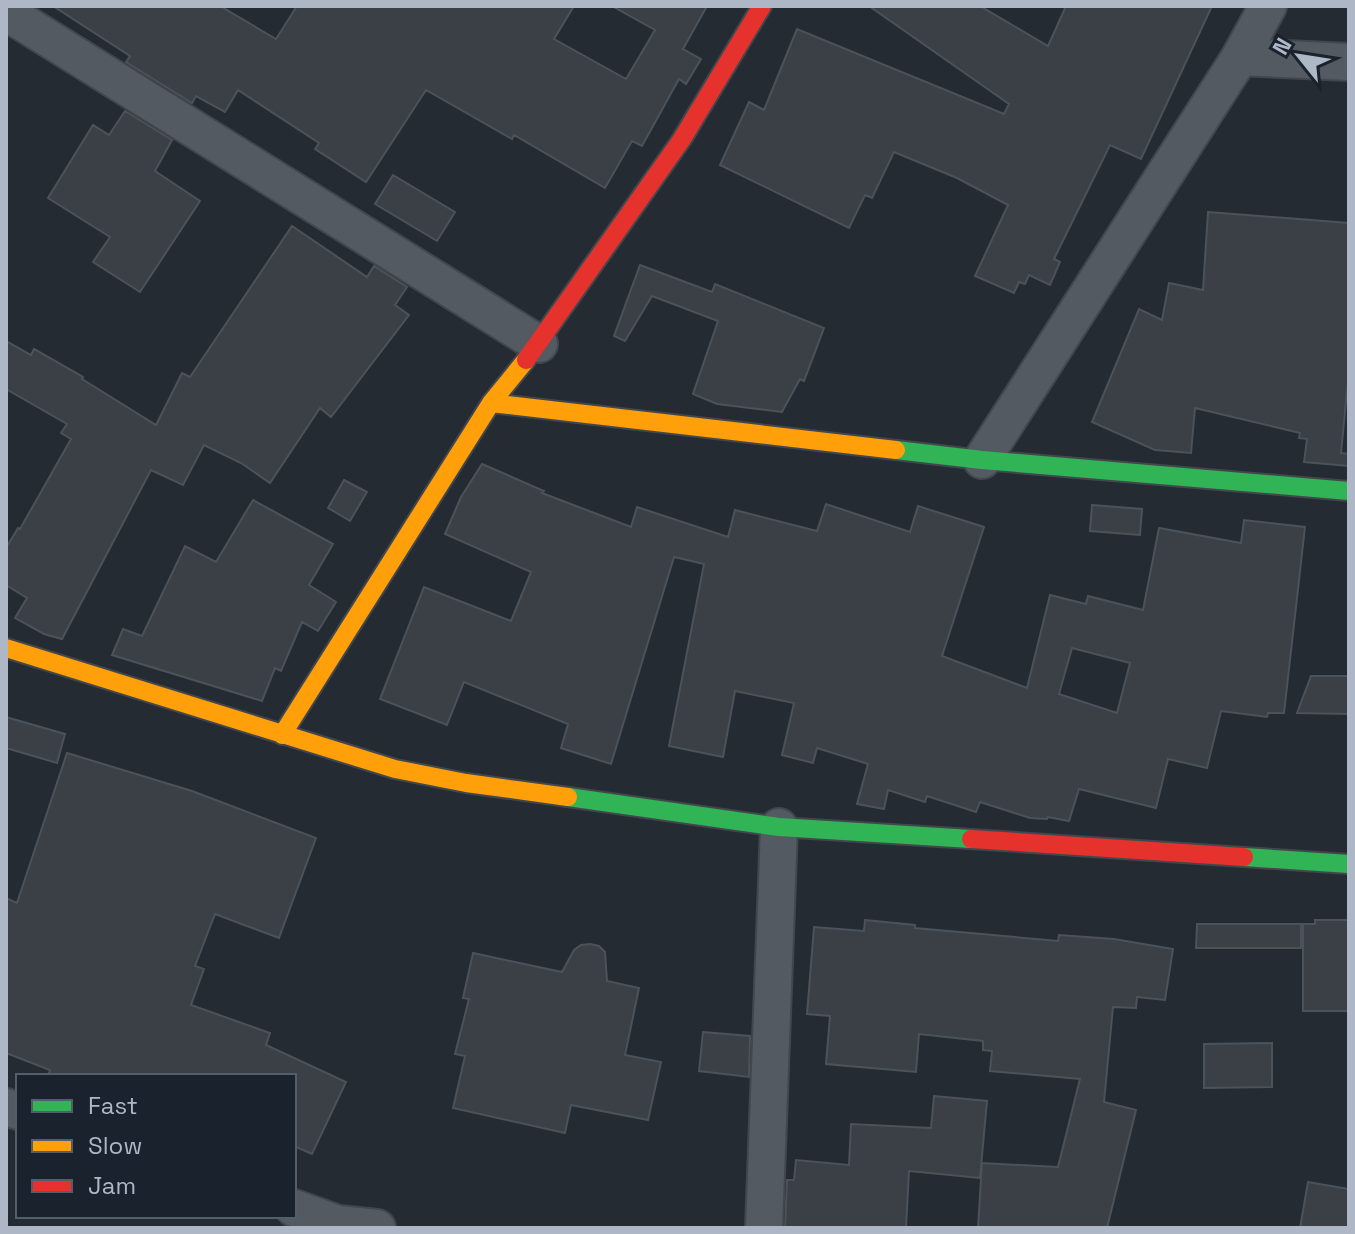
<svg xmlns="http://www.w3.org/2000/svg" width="1355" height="1234" font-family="'Space Grotesk',sans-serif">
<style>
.building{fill:#3a4046;stroke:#4c525a;stroke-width:2;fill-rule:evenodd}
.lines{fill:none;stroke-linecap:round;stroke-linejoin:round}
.street-casing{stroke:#42474d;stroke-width:40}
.fast-casing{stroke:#42474d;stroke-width:22}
.slow-casing{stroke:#42474d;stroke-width:22}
.jam-casing{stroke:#42474d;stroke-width:22}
.street{stroke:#545a61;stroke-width:36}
.fast{stroke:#30b455;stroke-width:18}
.slow{stroke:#ff9f0a;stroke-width:18}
.jam{stroke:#e5322d;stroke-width:18}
</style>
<rect width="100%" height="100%" fill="#252b32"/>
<path class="building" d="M53,6h167l56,33 21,-33h277l-20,33 72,40 29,-49 -43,-24h95l-24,43 18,10 -15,25 -7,-5 -37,67 -10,-5 -27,47 -91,-53 -2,4 -86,-49 -60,92 -51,-33 4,-6 -81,-53 -13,22 -29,-16 -4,7 -66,-41 4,-6z
M869,6h111l68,40 18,-40h146l-71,153 -31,-14 -56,114 6,3 -10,23 -21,-10 -4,9 -6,-2 -5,11 -39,-17 33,-71 -51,-27 -63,-26 -22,46 -7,-3 -16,33 -129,-63 29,-63 15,8 33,-81 207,85 5,-10z
M125,111l47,29 -17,31 45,30 -60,91 -47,-30 17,-25 -62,-39 45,-73 16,10z
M393,175l62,37 -18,29 -62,-37z
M1208,212l141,11v148l-8,82 8,1v12l-45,-4 3,-23 -8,-1 1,-5 -105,-25 -4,45 -36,-3 -63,-28 47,-113 23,11 7,-37 34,7z
M292,226l75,51 7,-11 33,21 -12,18 14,10 -78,102 -11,-9 -50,75 -29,-20 -37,-18 -21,40 -32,-15 -89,169 -18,-5 -29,-16 12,-20 -21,-13v-37l12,-20 2,1 51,-90 -10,-6 6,-9 -61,-35v-48l25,14 3,-6 49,28 -1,2 74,46 26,-52 8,4z
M640,265l72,27 3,-8 109,44 -20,53 -4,-2 -18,33 -65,-8 -24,-10 25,-73 -66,-25 -27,45 -11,-5z
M482,464l62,27 -2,2 89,34 6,-20 91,30 7,-27 82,21 9,-27 84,28 8,-26 66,21 -42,129 85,32 23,-93 36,9 2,-8 55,14 16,-82 82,15 3,-23 61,7 -21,186h-16l-1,4 -46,-6 -14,57 -39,-9 -12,49 -77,-19 -10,32 -21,-4 -1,2 -17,-1 -50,-16 -4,10 -49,-16 -2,6 -37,-12 -4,19 -27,-5 11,-40 -51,-16 -4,15 -31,-8 12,-52 -59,-12 -12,66 -54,-11 35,-182 -30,-7 -63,207 -50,-16 7,-24 -104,-42 -17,43 -67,-26 44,-112 87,34 20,-49 -86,-38 16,-37zM1072,648l58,15 -13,50 -58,-19z
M344,480l23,12 -17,29 -22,-13z
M253,500l80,44 -24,41 27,17 -18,29 -16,-9 -21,49 -6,-3 -13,33 -150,-46 11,-26 19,7 43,-90 31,16z
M1092,505l50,4 -2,26 -50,-4z
M1311,676h38v38l-52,-1z
M6,717l59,17 -8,29 -51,-15z
M67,753l125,38 124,47 -37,100 -64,-24 -20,52 9,3 -13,36 79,28 -4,12 80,37 -34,72 -18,-8v-70h-246l2,-6 -44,-17v-155l11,5z
M865,920l50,5v3l143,13 1,-6 55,4 59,10 -8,51 -28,-3 -1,11 -23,-1 -9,95 32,8 -29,118h-129l4,-65 76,4 22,-88 -90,-8 2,-20 -9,-1v-9l-64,-7 -3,38 -90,-8 4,-48 -23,-2 7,-87 50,4z
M1315,920h34v91h-46v-87h12z
M1197,924h104v24h-105z
M590,944l9,2 6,6 2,29 32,7 -14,67 36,7 -13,58 -77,-15 -6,28 -112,-25 12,-52 -10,-2 14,-55 -6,-1 10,-45 89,19 12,-22 7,-5z
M703,1032l47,4 -1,41 -50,-6z
M1272,1043v44l-68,1v-44z
M934,1096l53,5 -7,77 -71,-7 -3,57h-121l2,-48h7l2,-20 53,5 2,-41 80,4z
M1308,1182l41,7v39h-49z"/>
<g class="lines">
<defs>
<path id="street" d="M6,12l533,332
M1240,57l109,5
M982,460l258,-403 28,-51
M6,1107l12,4
M294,1208l44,16 39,4
M764,1228l15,-401"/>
<path id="fast" d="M896,450l86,10 367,31
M568,797l211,30 192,12
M1244,857l105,7"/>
<path id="slow" d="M491,403l405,47
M6,648l389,121 71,14 102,14
M282,735l209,-332 35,-43"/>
<path id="jam" d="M526,360l156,-221 80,-133
M971,839l273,18"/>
</defs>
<use href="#street" class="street-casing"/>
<use href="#fast" class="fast-casing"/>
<use href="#slow" class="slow-casing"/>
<use href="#jam" class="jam-casing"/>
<use href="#street" class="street"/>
<use href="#fast" class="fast"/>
<use href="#slow" class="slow"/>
<use href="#jam" class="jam"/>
</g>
<rect width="1355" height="1234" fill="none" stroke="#adb7c5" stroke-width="16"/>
<rect x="16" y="1074" width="280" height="144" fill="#19222d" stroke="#545e6a" stroke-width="2"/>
<rect x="32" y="1100" width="40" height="12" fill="#30b455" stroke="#545e6a" stroke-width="2"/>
<text x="88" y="1114" font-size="24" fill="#adb7c5">Fast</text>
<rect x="32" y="1140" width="40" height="12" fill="#ff9f0a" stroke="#545e6a" stroke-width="2"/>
<text x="88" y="1154" font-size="24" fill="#adb7c5">Slow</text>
<rect x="32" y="1180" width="40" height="12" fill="#e5322d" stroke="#545e6a" stroke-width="2"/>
<text x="88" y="1194" font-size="24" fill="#adb7c5">Jam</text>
<g transform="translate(1299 56) rotate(300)" stroke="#19222d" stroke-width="6" paint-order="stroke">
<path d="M0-6L14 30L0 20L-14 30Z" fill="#adb7c5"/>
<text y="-12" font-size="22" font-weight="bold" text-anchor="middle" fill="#adb7c5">N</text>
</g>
</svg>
